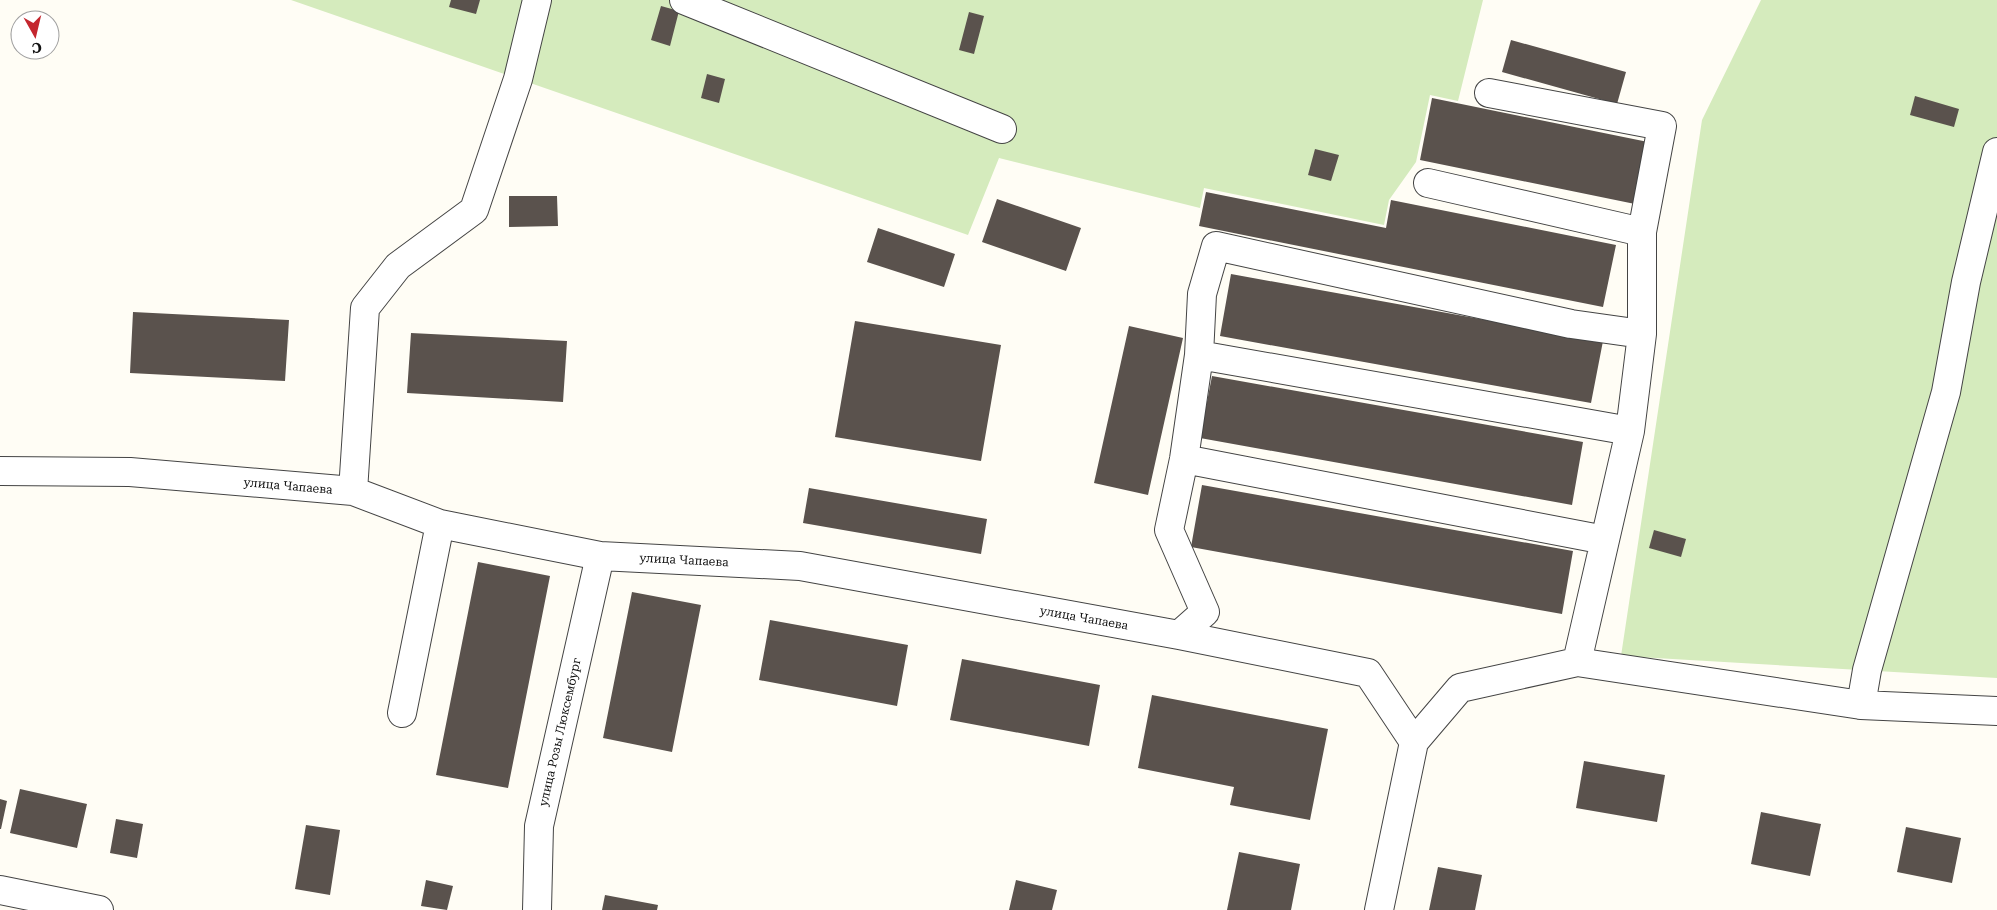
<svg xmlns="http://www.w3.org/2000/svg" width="1997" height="910" font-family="'Roboto Serif',serif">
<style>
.green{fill:#d5ebbd}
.building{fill:#5a524d}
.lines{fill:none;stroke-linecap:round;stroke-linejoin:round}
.minor-casing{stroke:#444;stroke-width:30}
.minor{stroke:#fff;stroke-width:28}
.labels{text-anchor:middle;stroke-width:5;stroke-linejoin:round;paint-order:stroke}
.street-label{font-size:12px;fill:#111;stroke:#fff}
</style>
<rect width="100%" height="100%" fill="#fffdf5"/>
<path class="green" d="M291,0h1192l-25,101 -28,-6 -14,67 -27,38 -5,25 -180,-37 -4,20 -201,-50 -31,77z
M1761,0h236v678l-376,-22 81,-536z"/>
<path class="building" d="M451,0h29l-4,14 -27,-7z
M661,6l18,5 -9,35 -19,-6z
M969,12l15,4 -10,38 -15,-4z
M1511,40l115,32 -9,32 -115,-32z
M707,74l18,5 -6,24 -18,-5z
M1915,96l44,13 -5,18 -44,-12z
M1432,98l216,44 -13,62 -215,-44z
M1315,149l24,6 -8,26 -23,-6z
M1206,192l180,36 5,-28 225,45 -13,62 -404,-81z
M509,196h48l1,30 -49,1z
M997,199l84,29 -15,43 -84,-29z
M878,228l77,26 -11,33 -77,-25z
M1231,274l372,67 -12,62 -371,-67z
M133,312l156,8 -4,61 -155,-8z
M855,321l146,24 -20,116 -146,-24z
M1129,326l54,12 -35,157 -54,-12z
M411,333l156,8 -4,61 -156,-9z
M1212,376l371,66 -11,63 -372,-67z
M1202,485l371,66 -11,63 -371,-67z
M809,488l178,31 -6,35 -178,-31z
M1654,530l32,9 -5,18 -32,-9z
M478,562l72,14 -42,212 -72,-13z
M632,592l69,13 -29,147 -69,-14z
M770,620l138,25 -11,61 -138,-26z
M962,659l138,26 -11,61 -139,-26z
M1152,695l176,34 -18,91 -80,-15 4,-18 -96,-19z
M1584,761l81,14 -8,47 -81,-14z
M20,789l67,15 -10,44 -67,-15z
M0,799l7,2 -6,28h-1z
M1761,812l60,12 -11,52 -59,-12z
M116,819l27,5 -6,34 -27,-5z
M306,825l34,5 -10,65 -35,-6z
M1906,827l55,11 -9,45 -55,-11z
M1239,852l61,12 -9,46h-64z
M1438,867l44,8 -7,35h-46z
M426,880l27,6 -6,24 -26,-4z
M1016,880l41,10 -5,20h-43z
M605,895l53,10 -1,5h-55z"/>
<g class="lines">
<defs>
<path id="minor" d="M684,0l318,129
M1489,93l173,33 -20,106
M1199,355l431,76
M1184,459l421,81
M0,471l130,1 223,19 87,33 160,32 200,10 379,69 189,38 46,69 -35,168
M353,491l12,-183 33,-42 76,-56 44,-131 19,-79
M1179,635l26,-23 -36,-82 15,-71 15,-104 3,-61 14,-48 355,78 71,10
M1577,662l284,43 6,-35 79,-278 20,-110 31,-130
M1861,705l136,6
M402,713l38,-189
M1414,742l46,-54 117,-26 53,-231 12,-97v-102l-214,-49
M0,890l99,20
M537,910l2,-84 61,-270"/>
</defs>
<use href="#minor" class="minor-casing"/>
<use href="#minor" class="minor"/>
</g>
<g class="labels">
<g class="street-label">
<text transform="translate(288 486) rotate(5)" y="4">улица Чапаева</text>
<text transform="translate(684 560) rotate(3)" y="4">улица Чапаева</text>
<text transform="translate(1084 618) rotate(10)" y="4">улица Чапаева</text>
<text transform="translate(560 732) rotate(-77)" y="4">улица Розы Люксембург</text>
</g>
</g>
<g transform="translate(35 35) rotate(172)"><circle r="24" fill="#ffffff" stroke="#a0a0a0"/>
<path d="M0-4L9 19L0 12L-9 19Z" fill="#c4262e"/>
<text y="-8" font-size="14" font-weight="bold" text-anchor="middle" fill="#111111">С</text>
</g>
</svg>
